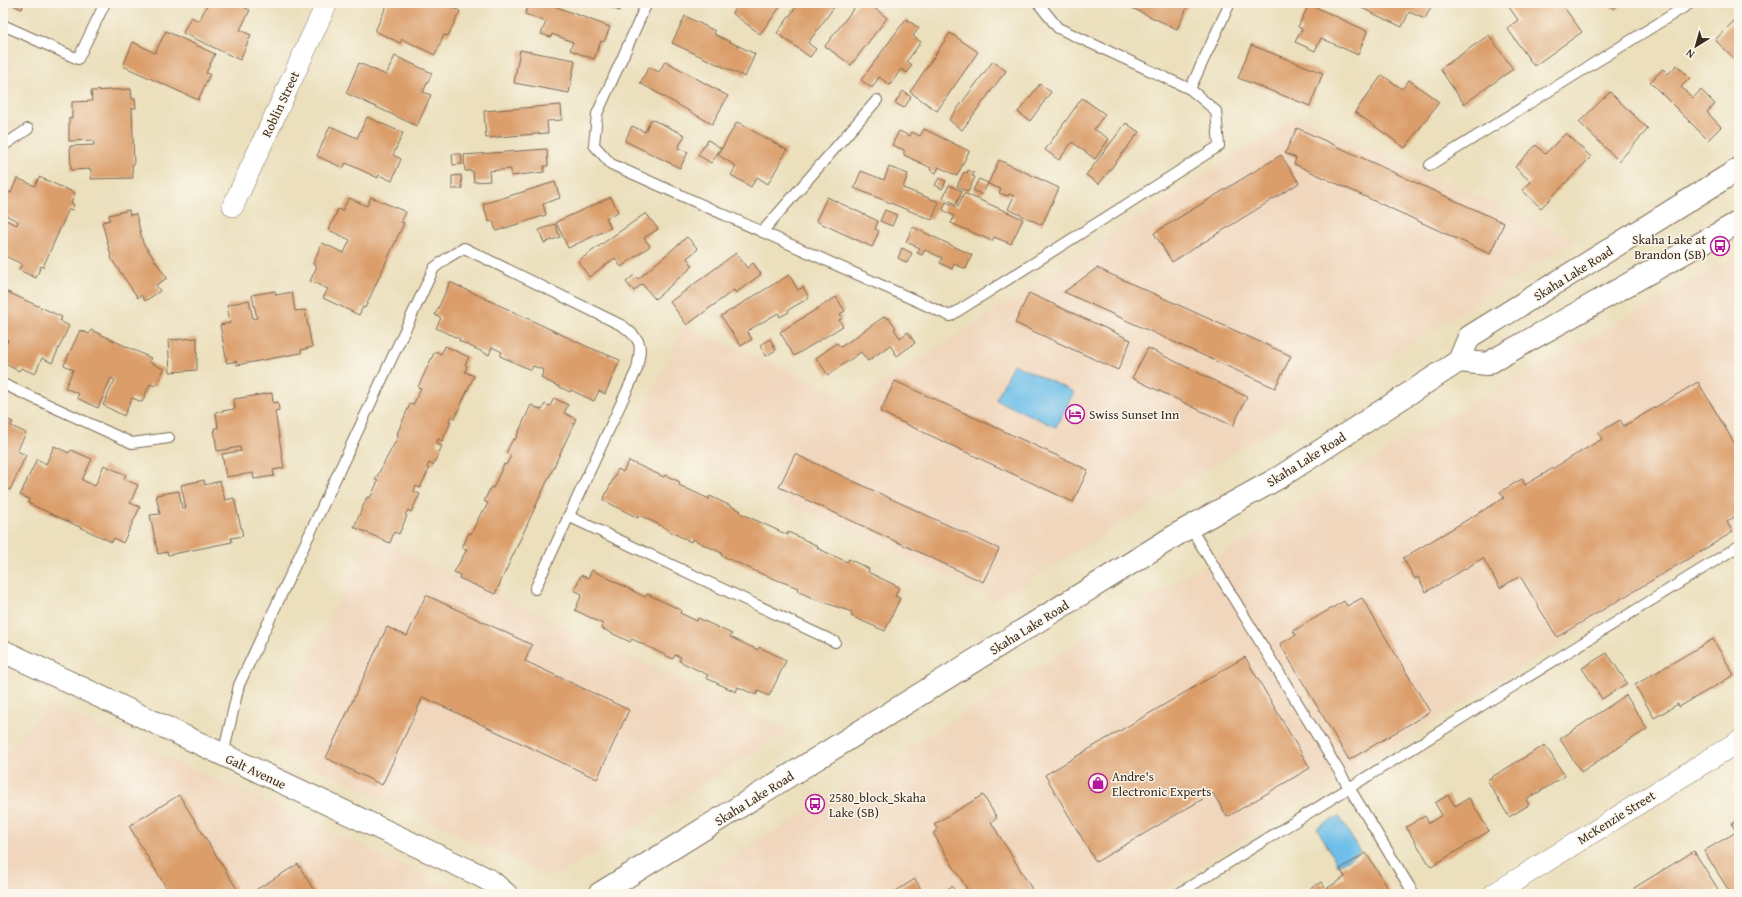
<svg xmlns="http://www.w3.org/2000/svg" width="1742" height="897" font-family="'Gentium Book Plus',serif">
<style>
.built{fill:#f0d6bc}
.water{fill:#6ebfe9;stroke:#547484}
.building{fill:#db9e6b}
.lines{fill:none;stroke-linecap:round;stroke-linejoin:round}
.service-casing{stroke:#796955;stroke-width:12}
.minor-casing{stroke:#796955;stroke-width:22}
.tertiary-casing{stroke:#796955;stroke-width:24}
.secondary-casing{stroke:#796955;stroke-width:24}
.service{stroke:#fff;stroke-width:10}
.minor{stroke:#fff;stroke-width:21}
.tertiary{stroke:#fff;stroke-width:22}
.secondary{stroke:#fff;stroke-width:22}
.labels{text-anchor:middle;stroke-width:3;stroke-linejoin:round;paint-order:stroke}
.street-label{font-size:13px;fill:#3b2a1e;stroke:#fbf7ec}
.poi-label{font-size:13px;fill:#3b2a1e;stroke:#fbf7ec;text-anchor:start}
</style>
<rect width="100%" height="100%" fill="#fbf7ec"/>
<filter id="ink" filterUnits="userSpaceOnUse"><feTurbulence type="fractalNoise" baseFrequency=".025" numOctaves="2"/><feDisplacementMap in="SourceGraphic" scale="8" xChannelSelector="R" yChannelSelector="G"/><feConvolveMatrix kernelMatrix="1 2 1 2 8 2 1 2 1" color-interpolation-filters="sRGB"/></filter>
<filter id="wash" filterUnits="userSpaceOnUse"><feTurbulence type="fractalNoise" baseFrequency=".012" numOctaves="4" result="noise"/><feDisplacementMap in="SourceGraphic" scale="16" xChannelSelector="R" yChannelSelector="G"/><feGaussianBlur stdDeviation="0.9" result="paint"/><feColorMatrix in="noise" values="0 0 0 0 0 0 0 0 0 0 0 0 0 0 0 0 0 1.4 0 .05"/><feComposite in="paint" operator="in"/></filter>
<g filter="url(#wash)">
<rect width="100%" height="100%" fill="#ebdfbc"/>
<path class="built" d="M1297,116l279,124 -578,360 -364,-167 50,-108 171,76z
M1739,255v277l-584,362h-482l734,-455z
M369,536l420,195 -231,144 -18,-3 -272,-127z
M49,704l409,186 4,4h-459v-138z"/>
<path class="water" d="M1013,364l61,28 -18,35 -60,-27z
M1339,816l21,36 -22,13 -21,-37z"/>
<g id="blocks">
<path class="building" d="M8,3h16l-2,6z
M208,3h26l16,7 -10,20 11,5 -11,25 -57,-27 8,-16 8,4z
M388,3h54l18,8 -12,25 -4,-1 -9,20 -33,-16 -2,4 -25,-12z
M529,3h17l64,24 -6,15 -3,-1 -7,18 -24,-9 3,-8 -21,-8 -1,3 -10,-3 5,-12 -21,-8z
M599,3h24l-4,8z
M739,3h44l-23,31 -28,-21z
M799,3h38l-29,40 8,6 -6,8 -33,-24z
M858,3h10l19,15 -36,47 -26,-19z
M1121,3h60l7,3 -11,23z
M1356,3h77l-8,16 -16,-7 -7,15 -47,-22z
M1514,3h47l21,29 -48,34 -27,-38 11,-8 -9,-13z
M1609,3h12l-8,6z
M1309,4l58,27 -9,24 -37,-17 -6,13 -20,-9 7,-13 -4,-2z
M685,16l30,15 -1,3 41,20 -10,23 -73,-34z
M1739,16v47l-24,-23z
M906,19l13,9 -6,8 8,6 -14,19 5,4 -5,8 -6,-4 -11,16 -11,-8 -7,11 -11,-8z
M166,31l49,23 -9,19 4,1 -12,26 -75,-34 10,-24 22,11z
M950,33l28,19 -41,59 -27,-19z
M1489,35l24,34 -49,35 -24,-35z
M1251,45l72,28 -13,33 -72,-28z
M520,50l55,10 -6,33 -55,-10z
M395,56l37,17 -9,19 8,3 -14,31 -71,-33 13,-30 27,12z
M665,61l63,35 -16,28 -72,-41 9,-16 10,5z
M993,61l13,10 -44,59 -13,-10z
M1677,65l13,13 -9,9 12,11 8,-8 14,14 -8,8 14,15 -13,13 -58,-58 13,-13 5,5z
M1382,75l20,14 7,-9 30,22 -34,46 -50,-36z
M1040,84l11,8 -21,29 -12,-9z
M131,89l1,10h3l1,9h-4l2,57h-2l1,13 -42,1v-10l-20,1 -1,-24 24,-1 -1,-5 -24,1v-23h3v-16l20,-1 -1,-10z
M903,91l8,6 -7,11 -9,-5z
M1610,92l38,37 -29,32 -40,-39z
M1082,98l23,16 -11,15 15,10 -14,20 -23,-17 -13,18 -14,-10z
M561,105l1,15 -15,1 1,12 -62,5 -2,-27z
M367,117l36,16 -10,22 8,4 -9,22 -13,-6 -1,3 -32,-15 -3,5 -26,-12 13,-30 27,12z
M651,119l34,16 -7,13 10,4 -8,16 -55,-27 7,-15 13,6z
M737,122l50,28 -19,34 -11,-7 -6,10 -20,-12 5,-9 -18,-11z
M1126,123l13,9 -40,52 -13,-9z
M1297,128l207,95 -14,31 -196,-90 2,-6 -11,-5z
M924,129l45,22 -12,25 -18,-9 -3,6 -6,-3 1,-2 -27,-13v-5l-12,-5 7,-14 11,5 2,-4 8,4z
M1566,133l25,24 -50,51 -19,-18 9,-8 -16,-15 21,-22 9,9z
M708,140l13,8 -10,15 -13,-8z
M547,149l1,17h-4v6l-33,4v-7l-22,2 1,10 -16,1 -1,-11h-8l-1,-16z
M452,154h9l1,10 -9,1z
M1281,155l18,28 -127,79 -18,-29z
M999,160l60,28 -17,37 -34,-16 6,-13 -5,-2 -1,2 -9,-3 2,-4 -13,-5z
M889,167l19,7 -5,14 36,14 -7,18 -78,-32 7,-17 23,9z
M968,170l6,3 -2,3 3,1 -7,15 -11,-6 7,-14 3,1z
M461,175l1,14h-10v-13z
M39,177l36,16 -4,10 3,1 -2,6 -3,-1 -26,58 -2,-1 -5,12 -17,-8 3,-6 -19,-9 4,-9 -4,-2v-25l14,6 1,-4 -15,-7v-15l3,-8 5,2 6,-15 18,8z
M939,178l7,3 -4,8 -7,-4z
M979,179l9,4 -6,12 -9,-5z
M555,182l5,16 -17,6 3,11 -50,16 -3,-10 -4,1 -6,-18z
M949,185l13,6 -6,13 -13,-6z
M964,193l59,26 -12,25 -17,-7 -2,4 -41,-18 3,-7 -11,-6 3,-8 12,5z
M371,197l35,15 -5,10 3,1 -39,85 -2,-1 -4,8 -36,-17 5,-9 -18,-8 7,-15 -4,-2 9,-21 22,10 6,-13 -21,-10 9,-21 4,2 7,-13 18,8z
M611,197l7,15 -12,6 5,10 -43,20 -12,-26z
M827,197l51,24 -3,8 4,2 -7,16 -56,-26z
M129,210l1,5 6,-1 7,29 24,35 -11,7 4,6 -15,10 -4,-6 -3,3 -26,-38 -10,-38 8,-2 -1,-5z
M885,210l12,5 -5,11 -12,-5z
M646,213l12,16 -14,9 6,8 -29,21 -6,-9 -26,19 -11,-16z
M555,224l5,13 -16,6 -5,-13z
M913,227l59,28 -6,14 -12,-5 -2,5 -12,-6 2,-5 -17,-8 -3,5 -5,-2 3,-5 -14,-6z
M687,237l11,12 -11,9 6,8 -38,33 -13,-15 -8,7 -8,-9 8,-7 4,4z
M902,248l10,5 -5,10 -9,-5z
M736,253l11,15 6,-5 8,11 -25,19 -2,-3 -47,35 -17,-23z
M1097,268l194,88 -16,32 -211,-96z
M789,275l9,15 5,-3 6,11 -21,12 1,2 -9,5 -2,-4 -31,18 5,8 -11,7 -20,-30z
M450,282l138,65 32,13 -15,34 -6,-3 -5,10 -23,-11 -1,2 -29,-14 3,-8 -11,-4 -2,4 -31,-14 2,-4 -10,-5 -3,8 -30,-14 1,-2 -24,-11 5,-10 -6,-3z
M3,290l59,27 -2,4 9,5 -17,37 -10,-5 -7,16 -14,-6 -2,3 -16,-8v-12l5,-11 -5,-3z
M275,291l1,4 16,-3 3,19 10,-1 7,37 -11,3v3l-64,12 -1,-4 -9,2 -7,-38 10,-2 -3,-18 22,-5 4,19 4,-1 -5,-23z
M1029,293l102,47 -13,30 -103,-47z
M836,297l9,14 -5,3 3,4 -4,2 4,6 -49,30 -14,-24z
M885,316l2,3 2,-1 7,10 -2,1 6,9 8,-6 7,11 -18,13 -7,-11 -22,16 -7,-9 -33,23 -12,-17 21,-15 4,4z
M80,330l9,4 2,-4 60,28 -2,4 15,7 -8,17 -6,-2 -8,18 -10,-4 -8,18 -21,-11 12,-25 -4,-2 -13,30 -21,-10 2,-4 -14,-6 8,-18 -9,-5z
M197,338v32l-27,2 -2,-32z
M770,339l6,11 -10,6 -6,-11z
M445,346l24,11 -4,8 2,1 -2,6 9,4 -19,42 -4,-2 -2,5 2,1 -9,19 -4,-2 -2,5 6,2 -9,19 -4,-2 -2,5 2,1 -9,19 -4,-2 -2,5 6,3 -9,18 -3,-2 -3,5 2,1 -8,18 -5,-2 -4,11 -36,-16 13,-30 3,1 8,-17 -3,-1 24,-45 -2,-1 13,-30 3,1 8,-17 -3,-1 17,-36 6,3z
M1148,348l99,49 -14,29 -101,-48z
M895,381l193,89 -15,32 -193,-90z
M1698,382l41,69v67l-2,-3 -10,7 6,10 -176,105 -37,-61 -20,12 -17,-30 -57,34 -8,-15 -3,2 -12,-21 101,-60 -4,-6 22,-13 3,6 77,-46 -4,-6 22,-13 4,6z
M272,393l1,10 5,-1 1,8 -4,1 9,57 -11,2 1,6 -20,3 -1,-6 -27,4 -4,-23 19,-3 -1,-4 -23,4 -3,-23h4l-2,-16 19,-3 -1,-10z
M554,398l14,7 -4,8 12,6 -81,175 -36,-16 1,-3 -6,-3 13,-23 -5,-1 7,-15 2,1 11,-23h2l4,-8 -4,-2 7,-14 2,1 11,-24 2,1 5,-9 -5,-3 7,-14 2,1 16,-35 11,5 3,-6 5,2z
M3,418l10,4 -2,4 15,7 -9,18 9,4 -16,35 -7,-4z
M54,446l15,7 2,-3 21,9 -10,21 13,6 9,-21 22,10 -2,4 14,6 -8,18 10,4 -17,36 -9,-5 -2,4 -84,-39 1,-4 -9,-4 17,-36 9,5z
M795,454l204,95 -16,33 -204,-95z
M629,461l35,16 1,-2 15,7 -1,3 30,14 1,-3 31,15 -1,2 48,22v-3l30,14 -1,2 30,14 2,-3 20,10 -1,3 31,15 -4,9 5,2 -15,33 -34,-15 1,-4 -35,-12 -20,-9 1,-3 -36,-14 -33,-15 -8,-4 1,-2 -30,-14 -1,3 -20,-10 -9,-6 -23,-11 -1,3 -35,-18 15,-31 5,3z
M204,480l1,5 15,-4 5,19 9,-2 9,38 -12,2 1,4 -64,13 -1,-3 -9,2 -8,-39 10,-1 -4,-19 23,-4 3,17h4l-5,-23z
M592,570l53,27 2,-3 34,16 -1,3 17,8 1,-3 34,16 -2,3 28,13 1,-3 23,11 4,3 -17,35 -11,-5 -2,4 -18,-8 -2,5 -30,-14 2,-3 -29,-14 2,-4 -6,-2 -2,4 -41,-20 -2,3 -29,-14 2,-4 -28,-14 7,-16 -8,-4 7,-15 7,3z
M426,595l106,50 -7,16 104,49 -32,69 -174,-82 -41,88 -56,-27 61,-131 20,9z
M1362,598l68,114 -81,48 -69,-116 16,-9 -3,-4 51,-30 3,5z
M1713,639l21,36 -55,32 -1,-3 -24,14 -19,-33z
M1607,653l20,30 -25,16 -20,-31z
M1245,657l65,111 -83,49 -14,-24 -117,69 -51,-87z
M1626,695l21,34 -66,43 -21,-33z
M1545,745l20,31 -39,24 3,5 -20,12 -22,-37z
M179,795l61,99h-70l-41,-68z
M983,795l14,23 -6,4 44,72h-65l-37,-61 5,-3 -4,-6z
M1448,795l7,11 14,-8 20,33 -58,36 -25,-40 19,-11 4,7 13,-8 -7,-12z
M1739,819v75h-8l-27,-43 32,-19 -4,-8z
M1694,851l24,38 -8,5h-73l-3,-6z
M1366,853l24,38 -6,3h-82l19,-12 5,7 19,-12 -5,-8z
M298,864l18,30h-67z
M915,879l9,15h-33l5,-3z
M952,886l5,8h-17z"/>
</g>
</g>
<g filter="url(#ink)">
<use href="#blocks" fill-opacity="0" stroke="#796955" stroke-width="1"/>
<g class="lines">
<defs>
<path id="service" d="M647,3l-50,111 -3,31 17,19 339,152 269,-170 -3,-35 -26,-22 -132,-61 -20,-25
M3,25l75,34 27,-56
M1190,89l40,-86
M3,146l25,-17
M1430,165l261,-162
M762,232l115,-132
M3,384l129,59 37,-5
M568,516l267,126
M1190,527l224,367
M223,755l16,-70 195,-417 13,-10 17,-10 159,78c21,16 18,19 14,43l-102,220
M1178,894l561,-348"/>
<path id="minor" d="M233,206l94,-203
M1494,894l245,-153"/>
<path id="tertiary" d="M3,651l476,224 13,7 14,12"/>
<path id="secondary" d="M1459,361l28,3 252,-142
M599,894l582,-362 99,-55 179,-116 10,-24 270,-168"/>
</defs>
<use href="#service" class="service-casing"/>
<use href="#minor" class="minor-casing"/>
<use href="#tertiary" class="tertiary-casing"/>
<use href="#secondary" class="secondary-casing"/>
<use href="#service" class="service"/>
<use href="#minor" class="minor"/>
<use href="#tertiary" class="tertiary"/>
<use href="#secondary" class="secondary"/>
</g>
</g>
<defs>
<symbol id="bus-ring" viewBox="-11 -11 22 22"><circle r="9.5" fill="#fbf7ec" stroke="#b5179e" stroke-width="1.5"/><path d="M-5-6H5V4H4V6H2V4H-2V6H-4V4H-5ZM-3.5-4V0h7V-4ZM-3.5 1.2v1.5H-2V1.2ZM2 1.2v1.5H3.5V1.2Z" fill="#b5179e"/></symbol>
<symbol id="hotel-ring" viewBox="-11 -11 22 22"><circle r="9.5" fill="#fbf7ec" stroke="#b5179e" stroke-width="1.5"/><path d="M-6-4.5h1.5V1H6V5H4.5V3h-9V5H-6ZM-4 0a1.8 1.8 0 1 1 3.6 0ZM.5 0V-2.5h3Q6-2.5 6 0Z" fill="#b5179e"/></symbol>
<symbol id="shop-ring" viewBox="-11 -11 22 22"><circle r="9.5" fill="#fbf7ec" stroke="#b5179e" stroke-width="1.5"/><path d="M-5-2.5h2.3a2.7 3.5 0 0 1 5.4 0H5L5.5 6h-11ZM-1.5-2.5h3a1.5 2.3 0 0 0-3 0Z" fill="#b5179e"/></symbol>
</defs>
<g fill-rule="evenodd">
<use href="#bus-ring" x="1709" y="235" width="22" height="22"/>
<use href="#hotel-ring" x="1064" y="403" width="22" height="22"/>
<use href="#shop-ring" x="1087" y="772" width="22" height="22"/>
<use href="#bus-ring" x="804" y="793" width="22" height="22"/>
</g>
<g class="labels">
<g class="street-label">
<text transform="translate(280 104) rotate(-65)" y="5">Roblin Street</text>
<text transform="translate(1573 273) rotate(-32)" y="5">Skaha Lake Road</text>
<text transform="translate(1306 459) rotate(-32)" y="5">Skaha Lake Road</text>
<text transform="translate(1029 627) rotate(-32)" y="5">Skaha Lake Road</text>
<text transform="translate(256 771) rotate(25)" y="5">Galt Avenue</text>
<text transform="translate(754 798) rotate(-32)" y="5">Skaha Lake Road</text>
<text transform="translate(1616 817) rotate(-32)" y="5">McKenzie Street</text>
</g>
<g class="poi-label">
<text x="1706" y="244" text-anchor="end">Skaha Lake at<tspan x="1706" dy="15">Brandon (SB)</tspan></text>
<text x="1089" y="419">Swiss Sunset Inn</text>
<text x="1112" y="781">Andre's<tspan x="1112" dy="15">Electronic Experts</tspan></text>
<text x="829" y="802">2580_block_Skaha<tspan x="829" dy="15">Lake (SB)</tspan></text>
</g>
</g>
<rect width="1742" height="897" fill="none" stroke="#fbf7ec" stroke-width="16"/>
<g transform="translate(1696 46) rotate(217)" stroke="#fbf7ec" stroke-width="3" paint-order="stroke">
<path d="M0-3L7 15L0 10L-7 15Z" fill="#3b2a1e"/>
<text y="-6" font-size="11" font-weight="bold" text-anchor="middle" fill="#3b2a1e">N</text>
</g>
</svg>
